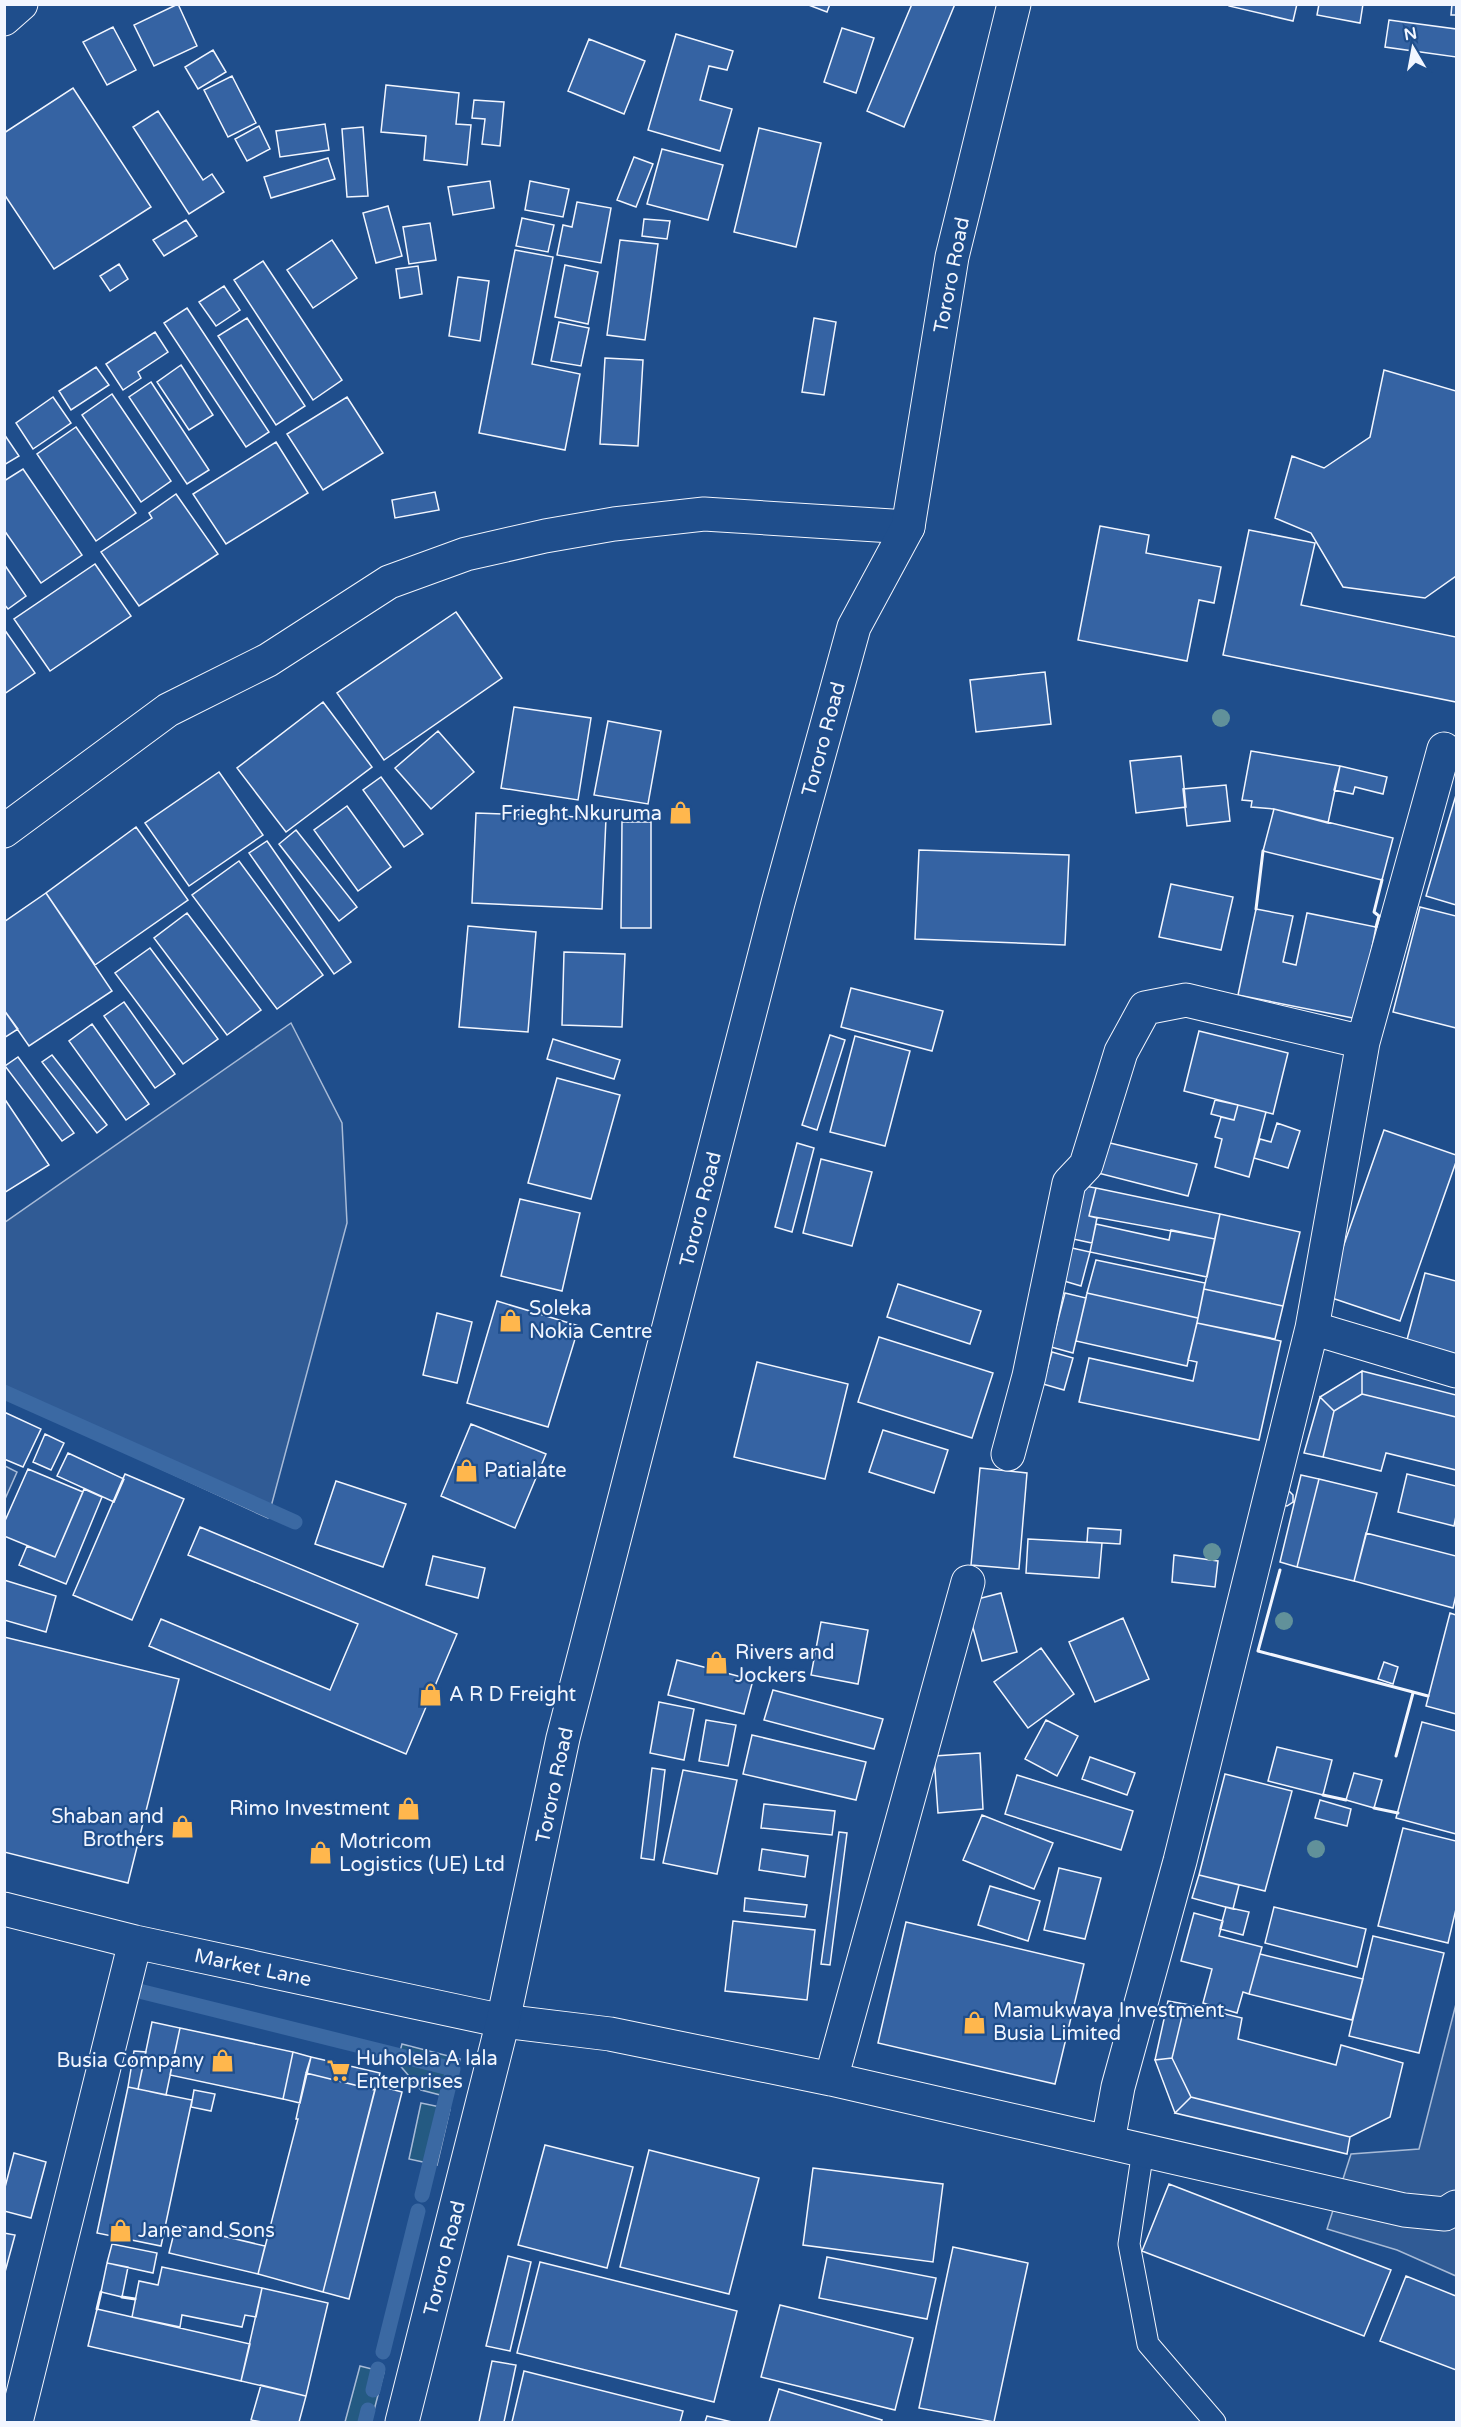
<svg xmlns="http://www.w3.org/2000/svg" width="1461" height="2427" font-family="'Varela Round',sans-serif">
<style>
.green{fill:#245a82;stroke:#a8bbd7;stroke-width:1.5}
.parking{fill:#305b95;stroke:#a8bbd7;stroke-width:1.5}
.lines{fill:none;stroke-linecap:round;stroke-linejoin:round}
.stream{stroke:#3b69a3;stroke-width:15}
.building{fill:#3563a3;stroke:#f2f6ff;stroke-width:1.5}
.lane-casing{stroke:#f2f6ff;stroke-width:23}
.street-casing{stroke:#f2f6ff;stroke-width:35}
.secondary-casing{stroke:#f2f6ff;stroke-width:35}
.lane{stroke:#1f4e8c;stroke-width:21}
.street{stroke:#1f4e8c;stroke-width:33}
.secondary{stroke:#1f4e8c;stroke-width:33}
.wall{stroke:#f2f6ff;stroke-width:3}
.tree{fill:#61919a}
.labels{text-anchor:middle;stroke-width:4.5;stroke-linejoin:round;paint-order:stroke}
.street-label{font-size:20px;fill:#f2f6ff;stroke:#1f4e8c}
.poi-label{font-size:20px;fill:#f2f6ff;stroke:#1f4e8c;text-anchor:start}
</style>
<rect width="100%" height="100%" fill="#1f4e8c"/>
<path class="green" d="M402,2044l58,15 -8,39 -31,-8 -24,-28z
M421,2103l29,6 -13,56 -28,-6z
M360,2366l24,6 -13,50h-26z"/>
<path class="parking" d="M291,1023l51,100 5,100 -79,295 -263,-121 -1,-174z
M5,1466l12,6 -12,27z
M1456,2004v272l-59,-26 -70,-21 24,-75 68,-5z"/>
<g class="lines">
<path class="stream" d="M4,1392l291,130
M139,1991l314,78 -31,126
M383,2352l35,-141
M373,2390l5,-21
M365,2422l3,-12"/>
</g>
<path class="building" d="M178,4l19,42 -43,20 -20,-41z
M806,4h24l-3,8z
M912,4h43l-51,123 -37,-16z
M1229,4h68l-4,17 -64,-15z
M1319,4h44l-3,19 -43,-8z
M1452,4h4v11h-5z
M1389,20l67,9v28l-71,-10z
M113,27l23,43 -29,15 -24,-43z
M842,28l32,10 -18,55 -32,-11z
M676,34l57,17 -6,19 -18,-4 -9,34 32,9 -12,42 -72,-21z
M589,39l56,22 -21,53 -56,-23z
M213,50l13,22 -28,17 -13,-22z
M232,76l24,47 -28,14 -24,-47z
M386,85l73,8 -3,31 15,1 -4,40 -43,-5 2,-24 -45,-4z
M73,88l78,119 -97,62 -50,-75v-61z
M474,100l30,2 -4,44 -18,-2 3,-25 -13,-1z
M158,111l45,69 9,-6 12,18 -35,22 -56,-87z
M325,124l4,26 -49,7 -4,-26z
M259,126l11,23 -23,12 -12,-22z
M363,127l5,69 -21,1 -5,-68z
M759,128l62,15 -25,104 -62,-15z
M662,149l61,16 -15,55 -61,-16z
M634,157l19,7 -17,43 -19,-7z
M328,158l7,21 -64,19 -7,-21z
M490,181l4,27 -41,7 -5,-28z
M530,181l39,8 -6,28 -38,-7z
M577,202l34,6 -10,55 -44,-8 6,-30 9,2z
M388,206l14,50 -26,7 -13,-50z
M522,218l32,7 -6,27 -32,-6z
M644,219l26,2 -3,18 -25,-3z
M186,220l11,16 -33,20 -11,-16z
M430,223l6,37 -27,4 -6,-37z
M332,240l25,38 -44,30 -26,-38z
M620,240l38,4 -13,96 -38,-5z
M515,250l38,7 -21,107 48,10 -15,76 -86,-17z
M263,261l79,119 -29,20 -79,-120z
M119,264l9,15 -18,12 -10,-15z
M565,265l33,7 -10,52 -33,-7z
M418,266l4,28 -22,4 -4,-29z
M458,277l31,4 -9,60 -31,-5z
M224,286l16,24 -24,16 -17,-24z
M187,308l82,124 -23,15 -82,-124z
M247,318l58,88 -29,19 -58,-89z
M814,318l22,4 -12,73 -22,-3z
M559,322l30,6 -8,38 -30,-5z
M155,332l13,20 -30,20 3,6 -18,12 -17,-26z
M605,358l38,2 -5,86 -38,-2z
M181,365l32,50 -24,15 -32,-48z
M96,367l13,18 -38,25 -12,-19z
M1384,370l72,21v185l-31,22 -82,-11 -32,-54 -36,-15 17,-62 32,12 46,-31z
M151,382l58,88 -22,14 -58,-87z
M112,394l59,87 -30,21 -59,-87z
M53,397l18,26 -38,26 -17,-26z
M347,397l36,56 -60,37 -36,-56z
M76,427l60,86 -40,28 -59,-87z
M4,434l15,22 -15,9z
M276,442l32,51 -82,51 -33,-50z
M23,469l59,86 -41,28 -37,-53v-49z
M435,492l4,18 -44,8 -3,-18z
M176,494l42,60 -79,52 -38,-54 51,-34 -3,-5z
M1100,526l49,9 -3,18 75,14 -7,36 -15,-3 -12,61 -109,-21z
M1249,530l66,13 -14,62 155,32v65l-233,-47z
M4,564l22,32 -18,13 -4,-5z
M95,564l36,52 -81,55 -36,-52z
M456,612l46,66 -118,82 -47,-67z
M4,629l31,44 -31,21z
M1045,672l6,52 -75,8 -6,-52z
M323,702l49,65 -86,65 -49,-64z
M514,707l77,11 -13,82 -77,-12z
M608,721l53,10 -13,73 -54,-9z
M438,731l36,41 -43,37 -36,-41z
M1251,751l89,15 -12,57 -54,-14 -23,-2 1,-6 -10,-1z
M1181,756l5,51 -50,6 -6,-52z
M1340,766l47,11 -4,17 -28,-7 -2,7 -19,-4z
M219,772l44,63 -74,51 -44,-63z
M381,777l42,57 -19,13 -41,-57z
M1226,785l4,36 -43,5 -4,-37z
M1456,795v110l-30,-9z
M347,806l44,61 -33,24 -44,-61z
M1274,809l119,29 -11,42 -119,-29z
M476,813l130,5 -4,91 -130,-6z
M622,822h29v106h-30z
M136,827l52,73 -93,65 -49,-72z
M296,830l61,77 -18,14 -60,-77z
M267,841l84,121 -17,12 -85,-121z
M919,850l150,5 -4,90 -150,-6z
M239,861l84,114 -46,34 -85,-114z
M1171,884l62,13 -12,53 -62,-13z
M46,893l66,98 -83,55 -25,-36v-88z
M1420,907l36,9v112l-63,-16z
M1256,909l37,7 -10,46 13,3 11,-52 69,14 -18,92 -120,-24z
M187,913l74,97 -34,25 -73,-97z
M468,926l68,6 -8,100 -69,-5z
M150,948l68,91 -35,25 -68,-91z
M564,952l61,2 -3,73 -60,-2z
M851,988l92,23 -11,40 -91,-24z
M124,1002l51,72 -20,14 -51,-72z
M4,1010l14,19 -14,9z
M92,1024l57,80 -23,16 -57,-79z
M1199,1031l89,22 -15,61 -89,-23z
M830,1035l15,5 -28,90 -15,-5z
M855,1036l55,15 -25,95 -55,-14z
M553,1039l67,21 -6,19 -67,-20z
M52,1055l55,70 -10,8 -55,-71z
M18,1057l56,76 -12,8 -57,-75z
M557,1078l63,17 -29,104 -63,-16z
M4,1098l45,67 -45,28z
M1215,1100l23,5 -4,15 -23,-6z
M1238,1105l28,7 -17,65 -34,-10 7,-28 -7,-2 6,-20 13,3z
M1277,1123l23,8 -12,37 -34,-10 6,-19 11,3z
M1384,1130l72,25v7l-56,159 -74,-25z
M1106,1142l91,22 -9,32 -90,-23z
M797,1143l17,5 -22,84 -17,-5z
M821,1159l51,13 -20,74 -49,-13z
M1085,1186l11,2 -7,28 8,2 -5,25 -19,-4z
M1096,1188l124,26 -5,25 -126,-23z
M520,1199l60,14 -18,78 -61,-15z
M1220,1214l80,18 -17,74 -79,-17z
M1096,1224l73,16 2,-10 44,9 -8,38 -117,-25z
M1072,1248l18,4 -9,34 -17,-5z
M1096,1260l109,23 -7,35 -111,-25z
M1425,1273l31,8v79l-51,-13z
M898,1284l83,27 -11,33 -83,-27z
M1204,1289l79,17 -8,33 -78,-16z
M1065,1293l21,5 -13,55 -22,-6z
M1087,1293l111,25 -11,48 -111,-25z
M497,1301l82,25 -31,101 -81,-24z
M437,1313l35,9 -15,61 -34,-8z
M1197,1323l84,18 -22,99 -180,-38 10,-44 104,23 4,-19 -9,-2z
M879,1337l114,36 -21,65 -114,-36z
M1052,1352l21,6 -9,32 -21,-6z
M757,1362l91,22 -23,95 -91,-22z
M1362,1371l94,24v22l-94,-23z
M1362,1371v23l-28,17 -14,-14z
M1362,1394l94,23v53l-70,-17 -5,18 -58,-14 11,-46z
M1320,1397l14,14 -11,46 -19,-4z
M4,1412l37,17 -18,38 -19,-8z
M471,1424l75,30 -31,74 -74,-32z
M883,1430l65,20 -14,43 -65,-21z
M45,1434l19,9 -13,27 -18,-8z
M68,1453l56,26 -10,23 -57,-26z
M980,1468l47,5 -8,96 -48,-4z
M28,1469l55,23 -28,65 -51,-21v-13z
M125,1474l59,25 -52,121 -59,-25z
M1407,1474l49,12v30l-2,10 -56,-14z
M1301,1475l18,4 -22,88 -17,-5z
M1319,1479l58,14 -23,88 -57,-14z
M336,1481l70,23 -23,63 -68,-23z
M84,1489l18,8 -36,87 -47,-19 8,-19 28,11z
M1283,1491h6l4,4v7l-6,4 -6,-1z
M200,1527l257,107 -51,120 -257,-108 12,-27 169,71 28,-66 -170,-69z
M1088,1528l33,2 -1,14 -33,-2z
M1366,1533l90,23v39l-3,13 -99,-27z
M1028,1539l74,4 -3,35 -73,-5z
M1174,1555l44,6 -3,26 -43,-5z
M433,1556l52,12 -7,30 -52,-13z
M4,1580l52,16 -10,36 -42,-12z
M1001,1593l16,59 -35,9 -16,-59z
M1450,1613l6,2v99l-30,-8z
M1123,1618l26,61 -54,23 -26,-60z
M821,1622l47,8 -10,54 -47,-9z
M4,1637l175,42 -51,204 -124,-31z
M1041,1648l33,46 -46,34 -34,-46z
M677,1660l76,20 -9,34 -76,-19z
M1384,1662l14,5 -5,17 -15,-5z
M773,1690l110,29 -9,30 -110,-29z
M659,1702l35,7 -10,51 -34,-7z
M706,1720l30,5 -8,41 -29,-5z
M1046,1720l32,16 -21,40 -32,-17z
M1422,1722l34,9v103l-60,-16z
M752,1735l114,27 -10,38 -113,-26z
M1277,1747l55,13 -9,35 -55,-14z
M980,1753l3,56 -45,4 -4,-57z
M1090,1757l45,16 -8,22 -45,-16z
M652,1768l13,2 -11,90 -13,-2z
M683,1770l54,10 -20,94 -54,-11z
M1354,1773l28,7 -8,28 -28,-8z
M1225,1774l67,17 -27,100 -66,-16z
M1017,1775l116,36 -12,39 -116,-36z
M1320,1800l31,9 -4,17 -32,-8z
M764,1804l71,7 -3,24 -71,-7z
M982,1815l71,28 -19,46 -71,-29z
M1403,1828l53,13v68l-8,34 -70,-17z
M839,1832l8,1 -17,132 -9,-1z
M762,1849l46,7 -3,21 -46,-7z
M1059,1868l42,10 -16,61 -41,-9z
M1199,1875l40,10 -6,24 -41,-11z
M990,1886l50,15 -12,40 -50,-16z
M745,1898l62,7 -2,12 -61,-6z
M1226,1907l23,5 -6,23 -23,-6z
M1274,1907l92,22 -9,38 -92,-24z
M1194,1913l29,8 -4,15 43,11 -13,47 -6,-2 -6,21 -34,-10 9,-34 -31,-8z
M733,1921l82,9 -8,70 -82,-9z
M906,1922l178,42 -29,120 -177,-41z
M1373,1936l71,17 -25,100 -70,-17z
M1260,1954l103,25 -11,41 -103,-26z
M1168,2001l17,3 -13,54 -17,2z
M1185,2004l57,14 -4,21 98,26 5,-20 62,18 -13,54 -40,20 -159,-40 -19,-39z
M152,2022l28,6 -14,67 -28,-6z
M180,2028l113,24 -10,47 -113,-24z
M134,2051l12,1 -8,37 -10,-2z
M293,2052l18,5 -11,46 -17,-4z
M311,2057l69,16 -5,17 -69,-17z
M1172,2058l19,39 -16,16 -20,-53z
M306,2073l69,17 -52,202 -65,-18 40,-155h-2z
M376,2085l26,7 -53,207 -26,-7z
M128,2087l64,13 -31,146 -64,-13z
M194,2090l21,4 -4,17 -20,-4z
M1191,2097l159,40 -3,17 -172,-41z
M545,2145l88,22 -26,101 -89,-23z
M649,2150l110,28 -30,116 -109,-27z
M14,2153l32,9 -15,56 -27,-7v-20z
M813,2168l130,16 -10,78 -130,-17z
M1169,2184l222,86 -27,66 -222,-85z
M176,2225l89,21 -7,28 -89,-21z
M4,2233l11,2 -10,37h-1z
M112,2244l45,9 -4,20 -46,-10z
M953,2247l75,16 -34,159 -75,-14z
M508,2256l23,6 -21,89 -24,-5z
M827,2257l109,21 -9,41 -108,-21z
M540,2262l197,49 -23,91 -197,-49z
M107,2263l21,4 -6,30 -21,-5z
M162,2267l100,21 -6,29 -11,-2 -3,12 -60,-12 -2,12 -48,-10 7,-36 19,4z
M1406,2276l50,20v74l-76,-29z
M262,2288l66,15 -22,93 -65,-15z
M780,2305l133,33 -18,72 -134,-33z
M97,2309l153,35 -9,37 -153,-35z
M492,2361l24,4 -12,57h-25z
M524,2371l159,40 -3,11h-168z
M261,2385l45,11 -7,26h-37l-11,-2z
M779,2389l103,31 -1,2h-112z
M707,2416l25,6h-27z"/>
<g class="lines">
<defs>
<path id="lane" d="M1143,2150l-14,94 19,100 67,78"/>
<path id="street" d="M4,19l17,-15
M4,831l164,-121 100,-50 121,-78 77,-28 79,-18 69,-12 90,-10 204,13
M1312,1328l144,43
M1008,1454l21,-78 40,-193 17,-18 35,-113 24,-44 41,-8 177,42
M4,1909l131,33 368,79 107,13 221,45 573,131 41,4 11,-7
M831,2079l137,-497
M1108,2141l10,-54 62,-226 132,-533 51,-286 81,-293
M16,2422l119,-480"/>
<path id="secondary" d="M402,2422l101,-401 60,-283 215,-835 76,-276 54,-100 44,-270 62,-253"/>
</defs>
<use href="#lane" class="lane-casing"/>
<use href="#street" class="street-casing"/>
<use href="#secondary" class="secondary-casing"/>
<use href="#lane" class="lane"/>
<use href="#street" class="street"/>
<use href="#secondary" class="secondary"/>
<path class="wall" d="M1256,909l7,-58
M1376,927l3,-11 -5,-4 8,-32
M1280,1570l-22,81 170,45
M1396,1756l17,-63
M1323,1795l23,5
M1374,1808l24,5
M122,2297l13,2
M97,2309l4,-17"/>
</g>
<g class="tree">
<circle cx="1221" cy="718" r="9"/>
<circle cx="1212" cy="1552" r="9"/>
<circle cx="1284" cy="1621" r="9"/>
<circle cx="1316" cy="1849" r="9"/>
</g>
<defs>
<symbol id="shop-bare" viewBox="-9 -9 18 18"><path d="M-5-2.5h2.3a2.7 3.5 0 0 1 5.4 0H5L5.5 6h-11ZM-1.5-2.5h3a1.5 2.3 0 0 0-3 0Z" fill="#ffb74d" stroke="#1f4e8c" stroke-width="2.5" paint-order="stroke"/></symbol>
<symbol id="supermarket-bare" viewBox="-9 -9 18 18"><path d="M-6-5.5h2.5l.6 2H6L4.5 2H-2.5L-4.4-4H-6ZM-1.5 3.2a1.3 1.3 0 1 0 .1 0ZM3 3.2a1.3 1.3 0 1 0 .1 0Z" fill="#ffb74d" stroke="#1f4e8c" stroke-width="2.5" paint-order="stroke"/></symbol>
</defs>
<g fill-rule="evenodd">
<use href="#shop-bare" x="664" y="796" width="33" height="33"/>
<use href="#shop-bare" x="494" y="1304" width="33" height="33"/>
<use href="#shop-bare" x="450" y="1454" width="33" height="33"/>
<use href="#shop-bare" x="700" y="1646" width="33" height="33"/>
<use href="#shop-bare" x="414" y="1678" width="33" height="33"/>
<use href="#shop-bare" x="392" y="1792" width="33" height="33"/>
<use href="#shop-bare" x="166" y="1810" width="33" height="33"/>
<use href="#shop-bare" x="304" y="1836" width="33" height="33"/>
<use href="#shop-bare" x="958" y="2006" width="33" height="33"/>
<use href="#shop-bare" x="206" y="2044" width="33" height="33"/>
<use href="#supermarket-bare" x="322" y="2054" width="33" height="33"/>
<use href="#shop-bare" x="104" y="2214" width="33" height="33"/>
</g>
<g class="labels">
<g class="street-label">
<text transform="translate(951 275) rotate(-79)" y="7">Tororo Road</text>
<text transform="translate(823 739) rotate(-75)" y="7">Tororo Road</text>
<text transform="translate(700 1209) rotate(-76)" y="7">Tororo Road</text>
<text transform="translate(554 1785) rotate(-78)" y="7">Tororo Road</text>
<text transform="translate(253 1967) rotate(12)" y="7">Market Lane</text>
<text transform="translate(444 2258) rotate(-76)" y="7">Tororo Road</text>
</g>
<g class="poi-label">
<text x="662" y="820" text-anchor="end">Frieght Nkuruma</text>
<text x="529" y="1315">Soleka<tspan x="529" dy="23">Nokia Centre</tspan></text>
<text x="484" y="1477">Patialate</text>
<text x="735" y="1659">Rivers and<tspan x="735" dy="23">Jockers</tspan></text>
<text x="449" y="1701">A R D Freight</text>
<text x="390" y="1815" text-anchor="end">Rimo Investment</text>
<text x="164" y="1823" text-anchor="end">Shaban and<tspan x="164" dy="23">Brothers</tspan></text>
<text x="339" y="1848">Motricom<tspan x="339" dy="23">Logistics (UE) Ltd</tspan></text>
<text x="993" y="2017">Mamukwaya Investment<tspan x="993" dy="23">Busia Limited</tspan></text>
<text x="356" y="2065">Huholela A lala<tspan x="356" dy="23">Enterprises</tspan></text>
<text x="204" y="2067" text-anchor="end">Busia Company</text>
<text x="138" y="2237">Jane and Sons</text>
</g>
</g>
<rect width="1461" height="2427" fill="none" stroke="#f2f6ff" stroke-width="12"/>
<g transform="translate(1413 48) rotate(350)" stroke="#1f4e8c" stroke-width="4.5" paint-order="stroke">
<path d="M0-4.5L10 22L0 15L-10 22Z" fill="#f2f6ff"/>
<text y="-9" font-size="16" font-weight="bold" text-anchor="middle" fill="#f2f6ff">N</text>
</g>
</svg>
